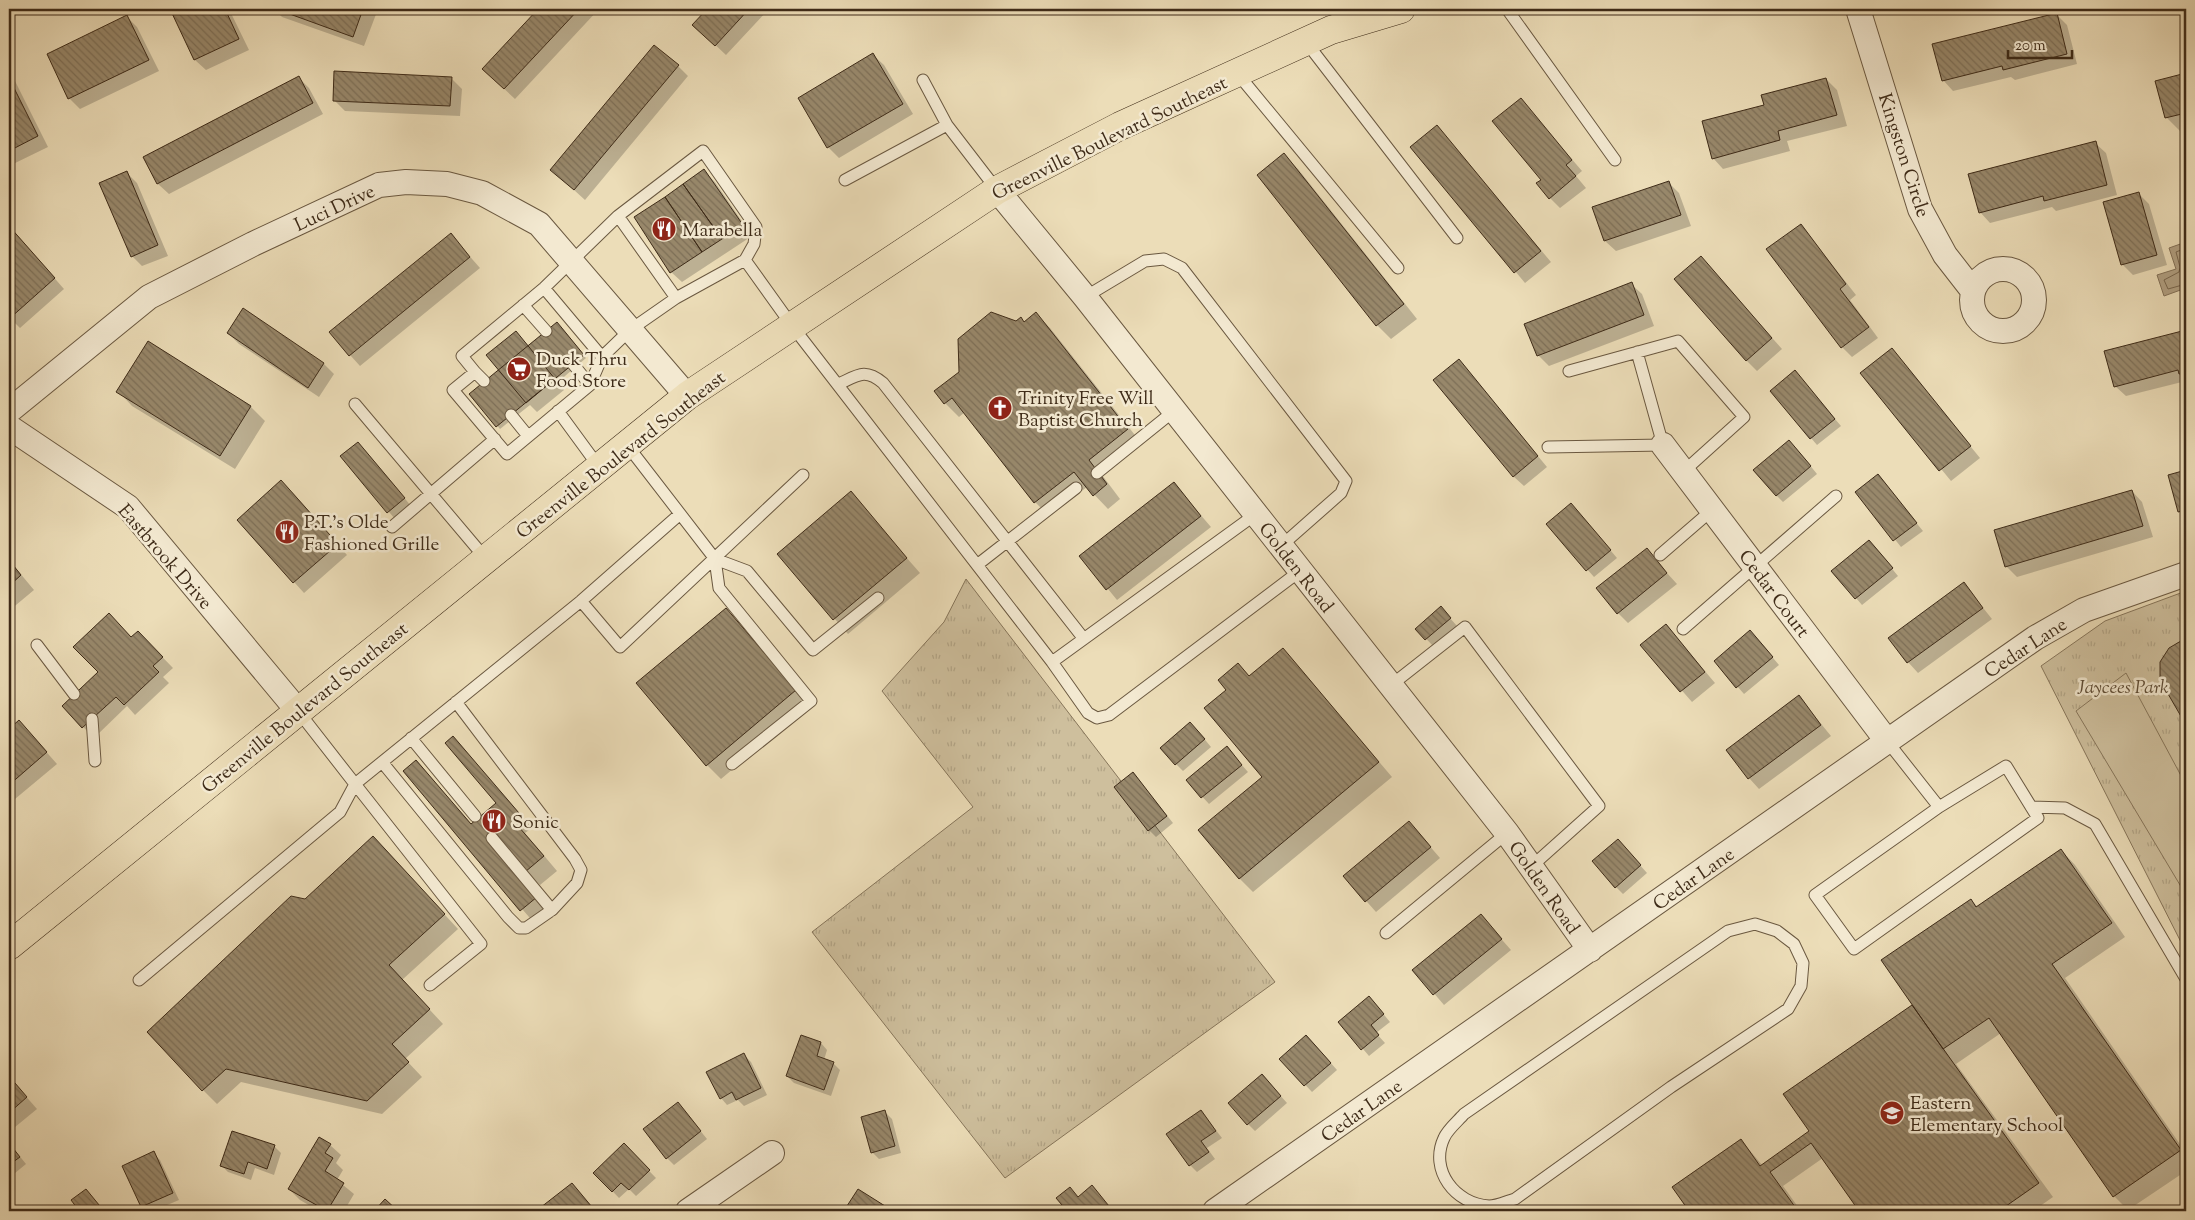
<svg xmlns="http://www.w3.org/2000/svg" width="2195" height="1220" font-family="'Sorts Mill Goudy',serif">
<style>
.park{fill:url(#park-tufts);stroke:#86755a}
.pitch{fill:#cebf9d;stroke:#86755a}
.water{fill:#b1a082;stroke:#837158}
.shadow{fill:#0003}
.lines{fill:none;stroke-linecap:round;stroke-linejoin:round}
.shore{stroke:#78664d;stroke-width:1}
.building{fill:url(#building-back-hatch);stroke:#3e2b18}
.lane-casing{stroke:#6a5840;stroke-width:13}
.street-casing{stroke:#6a5840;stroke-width:26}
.highway-casing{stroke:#3e2b18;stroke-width:29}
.lane{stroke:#f3e9d1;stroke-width:11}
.street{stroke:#f3e9d1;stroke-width:24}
.highway{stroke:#ecddb8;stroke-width:28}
.labels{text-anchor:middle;stroke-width:5;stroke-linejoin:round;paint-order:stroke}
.street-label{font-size:19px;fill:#3e2b18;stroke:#f3e9d1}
.poi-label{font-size:19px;fill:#3e2b18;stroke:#f3e9d1;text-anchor:start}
.park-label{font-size:19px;font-style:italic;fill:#5b4933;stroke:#f3e9d1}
</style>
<defs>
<pattern id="park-tufts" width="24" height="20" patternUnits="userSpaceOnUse" patternTransform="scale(1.25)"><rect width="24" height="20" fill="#cebf9d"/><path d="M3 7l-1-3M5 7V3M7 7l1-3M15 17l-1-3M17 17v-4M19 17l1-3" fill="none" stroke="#b2a486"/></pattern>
<pattern id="building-back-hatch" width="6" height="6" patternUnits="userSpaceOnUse" patternTransform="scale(1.25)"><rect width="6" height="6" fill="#98886b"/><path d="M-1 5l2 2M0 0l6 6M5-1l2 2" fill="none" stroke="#7d6f57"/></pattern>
</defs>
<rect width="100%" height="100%" fill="#ecddb8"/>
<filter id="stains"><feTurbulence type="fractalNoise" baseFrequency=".004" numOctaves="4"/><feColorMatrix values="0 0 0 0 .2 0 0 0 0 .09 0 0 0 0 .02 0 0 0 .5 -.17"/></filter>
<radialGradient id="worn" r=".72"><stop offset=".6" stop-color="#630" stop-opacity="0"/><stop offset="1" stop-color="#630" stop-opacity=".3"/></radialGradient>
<path class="park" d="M966,579l309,403 -270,196 -193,-246 161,-125 -91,-116 62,-69z
M2186,591v361l-145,-286 64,-45z"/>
<path class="pitch" d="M2126,673l60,112v110l-110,-184z"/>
<path class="water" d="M2186,242v46l-22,8 -7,-21 19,-6 -7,-21z"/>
<path class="shadow" d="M171,9h58l20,41 -43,20 -11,-10z
M274,9h104l-14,37 -82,-29z
M540,9h59l-84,90 -32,-30z
M708,9h61l-43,46 -32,-30z
M2057,15l10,10 10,39 -62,16 -4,-3 -58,14 -10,-11z
M127,17l10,10 22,44 -79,38 -11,-11 -21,-43z
M873,55l11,10 29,49 -74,44 -11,-11 -29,-49z
M678,66l10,10 -103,124 -33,-30z
M9,69l39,78 -39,19z
M2186,74v56l-5,2 -14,-14 -10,-36z
M299,78l10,10 14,26 -154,80 -11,-10 -13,-27z
M451,78l11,11 -2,27 -115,-5 -11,-11z
M1826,79l11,11 10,36 -60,15 3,10 -67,18 -10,-11 52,-53z
M1521,100l61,71 -6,5 10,12 -26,20 -10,-10 -8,-18z
M1437,127l114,135 -26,21 -113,-136z
M2095,143l11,10 11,42 -61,16 -4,-4 -62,16 -10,-11z
M1284,155l14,14 119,150 -26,20 -14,-14 -119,-150z
M704,171l11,11 37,54 -70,46 -11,-10z
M127,173l10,10 31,73 -26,10 -10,-10z
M1669,183l10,10 12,33 -75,25 -11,-10 -11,-33z
M2138,193l11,11 18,61 -34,10 -10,-10 -18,-62z
M1801,225l55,70 -6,5 28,38 -26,19 -10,-10z
M9,226l55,63 -44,39 -11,-11z
M451,235l29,33 -120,98 -10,-11z
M1701,258l81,91 -25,22 -11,-11z
M1631,284l11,10 12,32 -105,40 -11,-11z
M243,310l81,54 10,10 -15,23 -80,-53 -11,-11z
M1036,314l14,14 92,116 -40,31 18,24 -12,10 -21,-22 -38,29 -14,-14 -70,-90 -6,5 -14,-14 15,-30 56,-51 8,1z
M560,326l26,32 -28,24 6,8 -27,22 -7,-7 -30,24 -29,-34 29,-25 16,-37 13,13z
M2186,331v50l-60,15 -11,-10 -9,-34z
M148,343l103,64 14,14 -30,48 -103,-63 -14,-15z
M1892,350l88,108 -29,23 -89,-108z
M1459,361l88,106 -23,19 -11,-10z
M1801,379l40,47 -24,19 -6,-7z
M1796,448l21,26 -34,28 -7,-7z
M365,450l46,56 -16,13 -53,-62z
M2186,471v48l-7,-7 -10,-36z
M1878,476l45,55 -22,16 -44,-55z
M1174,484l37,43 -94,73 -36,-44z
M2132,491l10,11 11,35 -136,40 -11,-11z
M292,492l55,63 -43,38 -66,-73z
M850,493l70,80 -72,61 -70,-80z
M1578,512l39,46 -23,19 -46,-52z
M1876,549l22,27 -36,29 -6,-7z
M1646,550l31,34 -49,39 -10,-10z
M9,560l25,30 -24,20 -1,-1z
M1964,584l28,35 -74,54 -10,-11z
M1441,608l16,18 -24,20 -16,-17z
M726,609l83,96 -88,74 -14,-14z
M1666,625l49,58 -23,19 -50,-57z
M138,632l35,36 -10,9 6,6 -34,32 -8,-9 -33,32 -31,-32z
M1757,639l22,26 -35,29 -29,-33z
M2186,639v84l-24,-43 8,-31z
M1283,649l109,128 -139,115 -14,-14 25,-101 -14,-100z
M1799,697l32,39 -72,53 -10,-11z
M19,721l38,43 -48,40v-74z
M1197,730l14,17 -28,24 -7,-7z
M453,737l79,91 -7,5 32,38 -17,14 -14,-14 24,41 -15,12 -131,-153 12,-10 56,64 26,-21z
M1233,755l15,17 -39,32 -22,-24z
M1133,773l40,50 -17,14 -7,-7z
M1409,822l31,36 -64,54 -31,-35z
M1624,847l23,26 -24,21 -7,-7z
M2061,850l14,15 50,72 -60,41 121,175v18l-58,39 -14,-14 -113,-163 -45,31 97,133 -20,14h-172l-38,-53 -40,28 18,25h-110l-17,-24 67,-47 21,25 49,-34 -26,-36 128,-90 58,-105 7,7z
M387,852l71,77 -56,51 41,44 -38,35 17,18 -40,37 -141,-32 -24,22 -14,-14 102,-190z
M1481,916l30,34 -67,55 -30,-35z
M1376,1005l14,17 -14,11 9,10 -16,13 -29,-34z
M821,1043l6,7 -3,10 9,3 7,7 -9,26 -37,-13 -7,-7z
M1313,1043l24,27 -25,22 -31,-33z
M744,1055l7,7 16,33 -23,11 -6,-6 -11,5 -6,-7z
M9,1077l28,32 -28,23z
M1269,1083l18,20 -32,28 -7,-7z
M678,1103l29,36 -33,26 -7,-7z
M1201,1111l21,27 -15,10 8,11 -18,13 -7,-7z
M885,1112l7,7 9,34 -22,6 -7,-7z
M9,1143l17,21 -17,14z
M330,1145l11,10 -5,8 7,7 -6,10 17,14 -10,17h-25l-19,-11 -11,-11z
M624,1145l32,33 -20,18 -7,-7 -10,9 -24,-25z
M274,1146l7,7 -7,22 -19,-7 -4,12 -23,-8 -7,-7z
M153,1153l7,7 19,40 -26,11h-6l-5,-5z
M572,1184l23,27h-57z"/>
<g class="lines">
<path class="shore" d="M2186,248l-10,4 4,15 -1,5 -15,8 4,9 18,-5"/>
</g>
<path class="building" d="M170,9h55l14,30 -45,21z
M276,9h87l-10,28z
M538,9h41l-75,80 -22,-20z
M707,9h42l-34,37 -23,-21z
M2057,13l10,41 -64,16 -1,-4 -60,15 -10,-37z
M127,15l22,45 -81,39 -21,-45z
M654,45l25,20 -105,125 -24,-20z
M873,53l30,51 -76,44 -29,-50z
M334,71l118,6 -2,29 -117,-5z
M2186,73v40l-21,5 -10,-37z
M299,76l14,27 -156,81 -14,-27z
M9,78l29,58 -29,15z
M1826,78l11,37 -59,16 2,9 -68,19 -10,-38 62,-16 -3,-10z
M1521,98l51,62 -6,5 10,11 -27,23 -13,-16 5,-3 -49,-59z
M1437,125l104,126 -27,22 -104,-126z
M2096,141l11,44 -63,16 -1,-5 -64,17 -11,-39z
M1284,153l120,151 -28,22 -119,-151z
M704,169l39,56 -21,14 -39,-55z
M127,171l31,74 -27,12 -32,-74z
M1669,181l12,34 -77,26 -12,-34z
M683,184l39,55 -20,13 -37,-55z
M2139,192l18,63 -36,10 -18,-63z
M665,197l37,55 -32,21 -36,-56z
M1801,224l45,60 -6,5 29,38 -28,21 -75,-99z
M9,226l46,52 -46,41z
M451,233l19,24 -121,99 -20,-24z
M1701,256l71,82 -26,23 -72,-82z
M1632,282l12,33 -107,41 -13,-32z
M243,308l81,55 -16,25 -81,-55z
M991,312l25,9 5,-4 3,5 12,-10 92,117 -39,31 18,24 -14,12 -19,-24 -40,31 -82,-105 -8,6 -10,-13 25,-19 -1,-33z
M557,322l27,33 -88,72 -27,-33z
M2186,330v43l-7,1 -1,-4 -64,17 -10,-36z
M516,331l39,48 -29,24 -40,-48z
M148,341l103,65 -31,50 -104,-64z
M1892,348l79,98 -32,25 -79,-98z
M1459,359l79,97 -25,21 -80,-97z
M1795,370l40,49 -25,20 -40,-48z
M1789,440l22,26 -35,30 -23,-26z
M358,442l47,56 -18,15 -47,-57z
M2186,470v40l-8,2 -10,-37z
M1878,474l39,49 -24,18 -38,-49z
M281,480l57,64 -45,39 -56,-63z
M1174,482l27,34 -95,74 -27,-34z
M2132,490l11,36 -138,41 -11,-37z
M851,491l56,67 -74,62 -56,-66z
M1571,503l40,47 -25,21 -40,-47z
M1869,540l24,28 -38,31 -24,-28z
M1647,548l20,25 -50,41 -21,-26z
M9,560l12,15 -12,11z
M1964,582l19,26 -76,55 -19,-25z
M1441,606l10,12 -26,22 -10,-11z
M726,608l70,82 -90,76 -70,-83z
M109,613l22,24 7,-6 25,26 -10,9 6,6 -35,33 -8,-8 -34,31 -20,-22 36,-34 -25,-25z
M1666,624l39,48 -25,20 -40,-47z
M1750,630l23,27 -37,31 -22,-27z
M2186,638v87l-26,-45v-18l9,-14z
M1283,648l96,114 -140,117 -41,-49 64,-53 -58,-69 22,-18 -8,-10 20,-17 11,13z
M1799,695l22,30 -73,54 -22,-29z
M19,720l28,32 -38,33v-56z
M1190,722l15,17 -30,26 -15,-17z
M453,736l66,77 -7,6 32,37 -19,16 12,25 -17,14 -117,-140 13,-11 55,64 25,-21 -51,-60z
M1227,746l15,19 -41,33 -15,-18z
M1133,772l34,44 -19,15 -34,-44z
M1409,821l22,26 -66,55 -22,-26z
M373,836l72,78 -56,51 41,44 -38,35 17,18 -42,39 -141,-32 -24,22 -55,-59 144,-136 14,3z
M1618,839l23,26 -26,23 -23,-27z
M2061,849l51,74 -60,41 129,186 -68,47 -124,-179 -46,31 -62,-89 90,-61 5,8z
M1481,914l21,25 -69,56 -21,-25z
M1369,996l15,18 -13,11 8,10 -18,15 -23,-28z
M1912,1005l127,178 -40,28h-140l-48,-68 -41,29 28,39h-109l-17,-24 69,-48 19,27 49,-35 -26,-37z
M801,1035l20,7 -4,14 17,6 -10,28 -38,-14z
M1306,1035l25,28 -27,23 -25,-27z
M744,1053l17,35 -25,12 -4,-8 -12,7 -14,-27z
M1262,1074l19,22 -34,29 -19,-22z
M9,1076l18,21 -18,16z
M678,1102l23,29 -35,28 -23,-30z
M885,1110l10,36 -24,7 -10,-36z
M1201,1110l15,21 -15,10 8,11 -20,14 -23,-32z
M232,1131l43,14 -8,24 -19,-7 -4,12 -24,-8z
M319,1137l12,7 -6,9 8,5 -8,13 19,12 -17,28 -39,-22z
M9,1143l11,14 -11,8z
M624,1143l26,27 -21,20 -8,-7 -9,9 -19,-19z
M154,1151l19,42 -32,14 -19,-41z
M572,1183l20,24 -5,4h-51z
M1092,1185l21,26h-46l-11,-13 14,-11 8,10z
M86,1189l18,22h-31l4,-3 -6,-8z
M858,1189l35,22h-45l-3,-2z
M385,1199l13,12h-24z"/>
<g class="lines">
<defs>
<path id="lane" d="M1507,9l108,151
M1306,42l151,196
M1237,73l161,195
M923,80l24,45
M845,180l102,-55 50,65
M544,288l58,69 28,-27 46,-32 69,-38 48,67 259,335
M1085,297l60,-36 19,-2 18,9 164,213 -5,12 -60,53
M676,298l-58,-82 85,-65 53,76 -2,17 -9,16
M523,305l23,26
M602,357l-12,28 -83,69 -54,-64 22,-18 -13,-16 82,-68 74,-72
M573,364l17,21
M1569,371l109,-30 66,76 -61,55
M475,372l9,9
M839,384c19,-9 26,-16 44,-1l201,256
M355,404l131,155
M558,411l41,56
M511,415l17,21
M627,445l88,114 4,29 92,113 -79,63
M1548,447l115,-2 -26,-93
M1097,473l77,-62
M1256,514l-204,148 36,51 9,5 12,-3 191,-144
M392,527l103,-88
M1660,555l52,-45
M715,559l32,12 66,79 65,-52
M977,565l99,-77
M581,601l39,46 183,-172
M1683,629l153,-133
M37,645l37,49
M1390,686l75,-59 134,179 -67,60
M456,702l119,157 6,11 -4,13 -25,27 -60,-72
M298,711l57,73 226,-183 99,-87
M92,719l3,42
M411,738l64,78
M1887,741l52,66 67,-41 32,52 -184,131 -39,-54 124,-88
M382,762l126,155 11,11h7l26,-18
M2031,807l34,1 30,16 91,155
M1755,924l22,7 17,13 9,19 -2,23 -13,23 -117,78 -156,112c-8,2 -18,7 -26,7 -34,-2 -60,-36 -45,-68 3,-8 14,-17 20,-24l264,-183z
M1386,933l121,-100
M139,980l201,-168 15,-28 126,160 -51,41"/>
<path id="street" d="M1858,9l62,200 25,46 28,36
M997,190l88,107 422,536 83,117
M1972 300a31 31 0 1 1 62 0a31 31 0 1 1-62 0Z
M9,411l140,-114 104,-53 126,-59 27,-3 41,2 35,9 57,31 148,172
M9,427l119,80 170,204
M1663,445l224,296
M688,1211l84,-58
M1215,1211l820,-573 49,-28 102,-36"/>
<path id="highway" d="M9,946l678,-550 310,-206 123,-64 211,-96 70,-21"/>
</defs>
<use href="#lane" class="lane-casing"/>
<use href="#street" class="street-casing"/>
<use href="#highway" class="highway-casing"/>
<use href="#lane" class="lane"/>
<use href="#street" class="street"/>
<use href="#highway" class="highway"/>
</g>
<defs>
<symbol id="restaurant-disc" viewBox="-11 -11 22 22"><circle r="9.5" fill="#8f2418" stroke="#f3e9d1"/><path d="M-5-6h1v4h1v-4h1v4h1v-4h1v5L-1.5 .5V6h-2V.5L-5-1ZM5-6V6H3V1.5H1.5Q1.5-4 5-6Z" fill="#fff"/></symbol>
<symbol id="supermarket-disc" viewBox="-11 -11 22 22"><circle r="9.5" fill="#8f2418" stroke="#f3e9d1"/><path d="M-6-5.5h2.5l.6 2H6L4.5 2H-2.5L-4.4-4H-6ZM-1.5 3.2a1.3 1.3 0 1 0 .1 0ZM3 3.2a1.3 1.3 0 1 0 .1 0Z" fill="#fff"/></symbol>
<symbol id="church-disc" viewBox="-11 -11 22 22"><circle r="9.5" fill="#8f2418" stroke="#f3e9d1"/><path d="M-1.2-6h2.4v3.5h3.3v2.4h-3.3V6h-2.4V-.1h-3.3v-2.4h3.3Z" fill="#fff"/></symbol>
<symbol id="school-disc" viewBox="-11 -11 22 22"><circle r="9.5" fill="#8f2418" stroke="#f3e9d1"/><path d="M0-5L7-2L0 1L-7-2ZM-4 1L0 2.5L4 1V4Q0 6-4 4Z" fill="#fff"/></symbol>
</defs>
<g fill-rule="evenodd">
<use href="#restaurant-disc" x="650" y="215" width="28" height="28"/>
<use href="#supermarket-disc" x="505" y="355" width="28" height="28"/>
<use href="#church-disc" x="986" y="394" width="28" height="28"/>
<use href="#restaurant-disc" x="273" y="518" width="28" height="28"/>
<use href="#restaurant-disc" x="480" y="807" width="28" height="28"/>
<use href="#school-disc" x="1878" y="1099" width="28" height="28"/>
</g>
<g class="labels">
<g class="street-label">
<text transform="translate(1109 137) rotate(-26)" y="7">Greenville Boulevard Southeast</text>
<text transform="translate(1905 155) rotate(72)" y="7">Kingston Circle</text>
<text transform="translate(334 207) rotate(-25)" y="7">Luci Drive</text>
<text transform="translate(620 454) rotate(-38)" y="7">Greenville Boulevard Southeast</text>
<text transform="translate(166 556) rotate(49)" y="7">Eastbrook Drive</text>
<text transform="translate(1297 567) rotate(52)" y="7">Golden Road</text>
<text transform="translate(1775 593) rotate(53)" y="7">Cedar Court</text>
<text transform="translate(2025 647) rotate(-33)" y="7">Cedar Lane</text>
<text transform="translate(304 707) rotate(-39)" y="7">Greenville Boulevard Southeast</text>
<text transform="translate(1693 878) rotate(-35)" y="7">Cedar Lane</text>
<text transform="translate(1545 887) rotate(55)" y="7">Golden Road</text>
<text transform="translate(1361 1110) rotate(-35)" y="7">Cedar Lane</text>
</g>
<g class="poi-label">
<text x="682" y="236">Marabella</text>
<text x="536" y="365">Duck Thru<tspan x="536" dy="22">Food Store</tspan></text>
<text x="1018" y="404">Trinity Free Will<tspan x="1018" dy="22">Baptist Church</tspan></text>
<text x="304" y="528">P.T.’s Olde<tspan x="304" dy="22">Fashioned Grille</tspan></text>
<text x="512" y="828">Sonic</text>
<text x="1910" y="1109">Eastern<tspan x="1910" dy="22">Elementary School</tspan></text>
</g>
<g class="park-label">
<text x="2123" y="693">Jaycees Park</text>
</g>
</g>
<rect width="2195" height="1220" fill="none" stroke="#ecddb8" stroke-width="30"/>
<rect x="10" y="10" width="2175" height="1200" fill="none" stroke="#3e2b18" stroke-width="2.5"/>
<rect x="15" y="15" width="2165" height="1190" fill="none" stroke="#3e2b18"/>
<path d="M2008 50v8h64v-8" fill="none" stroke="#3e2b18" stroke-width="2.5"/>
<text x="2015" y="50" font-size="15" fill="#3e2b18" stroke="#f3e9d1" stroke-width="4" paint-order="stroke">20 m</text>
<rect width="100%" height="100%" filter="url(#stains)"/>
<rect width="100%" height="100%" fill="url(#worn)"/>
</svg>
